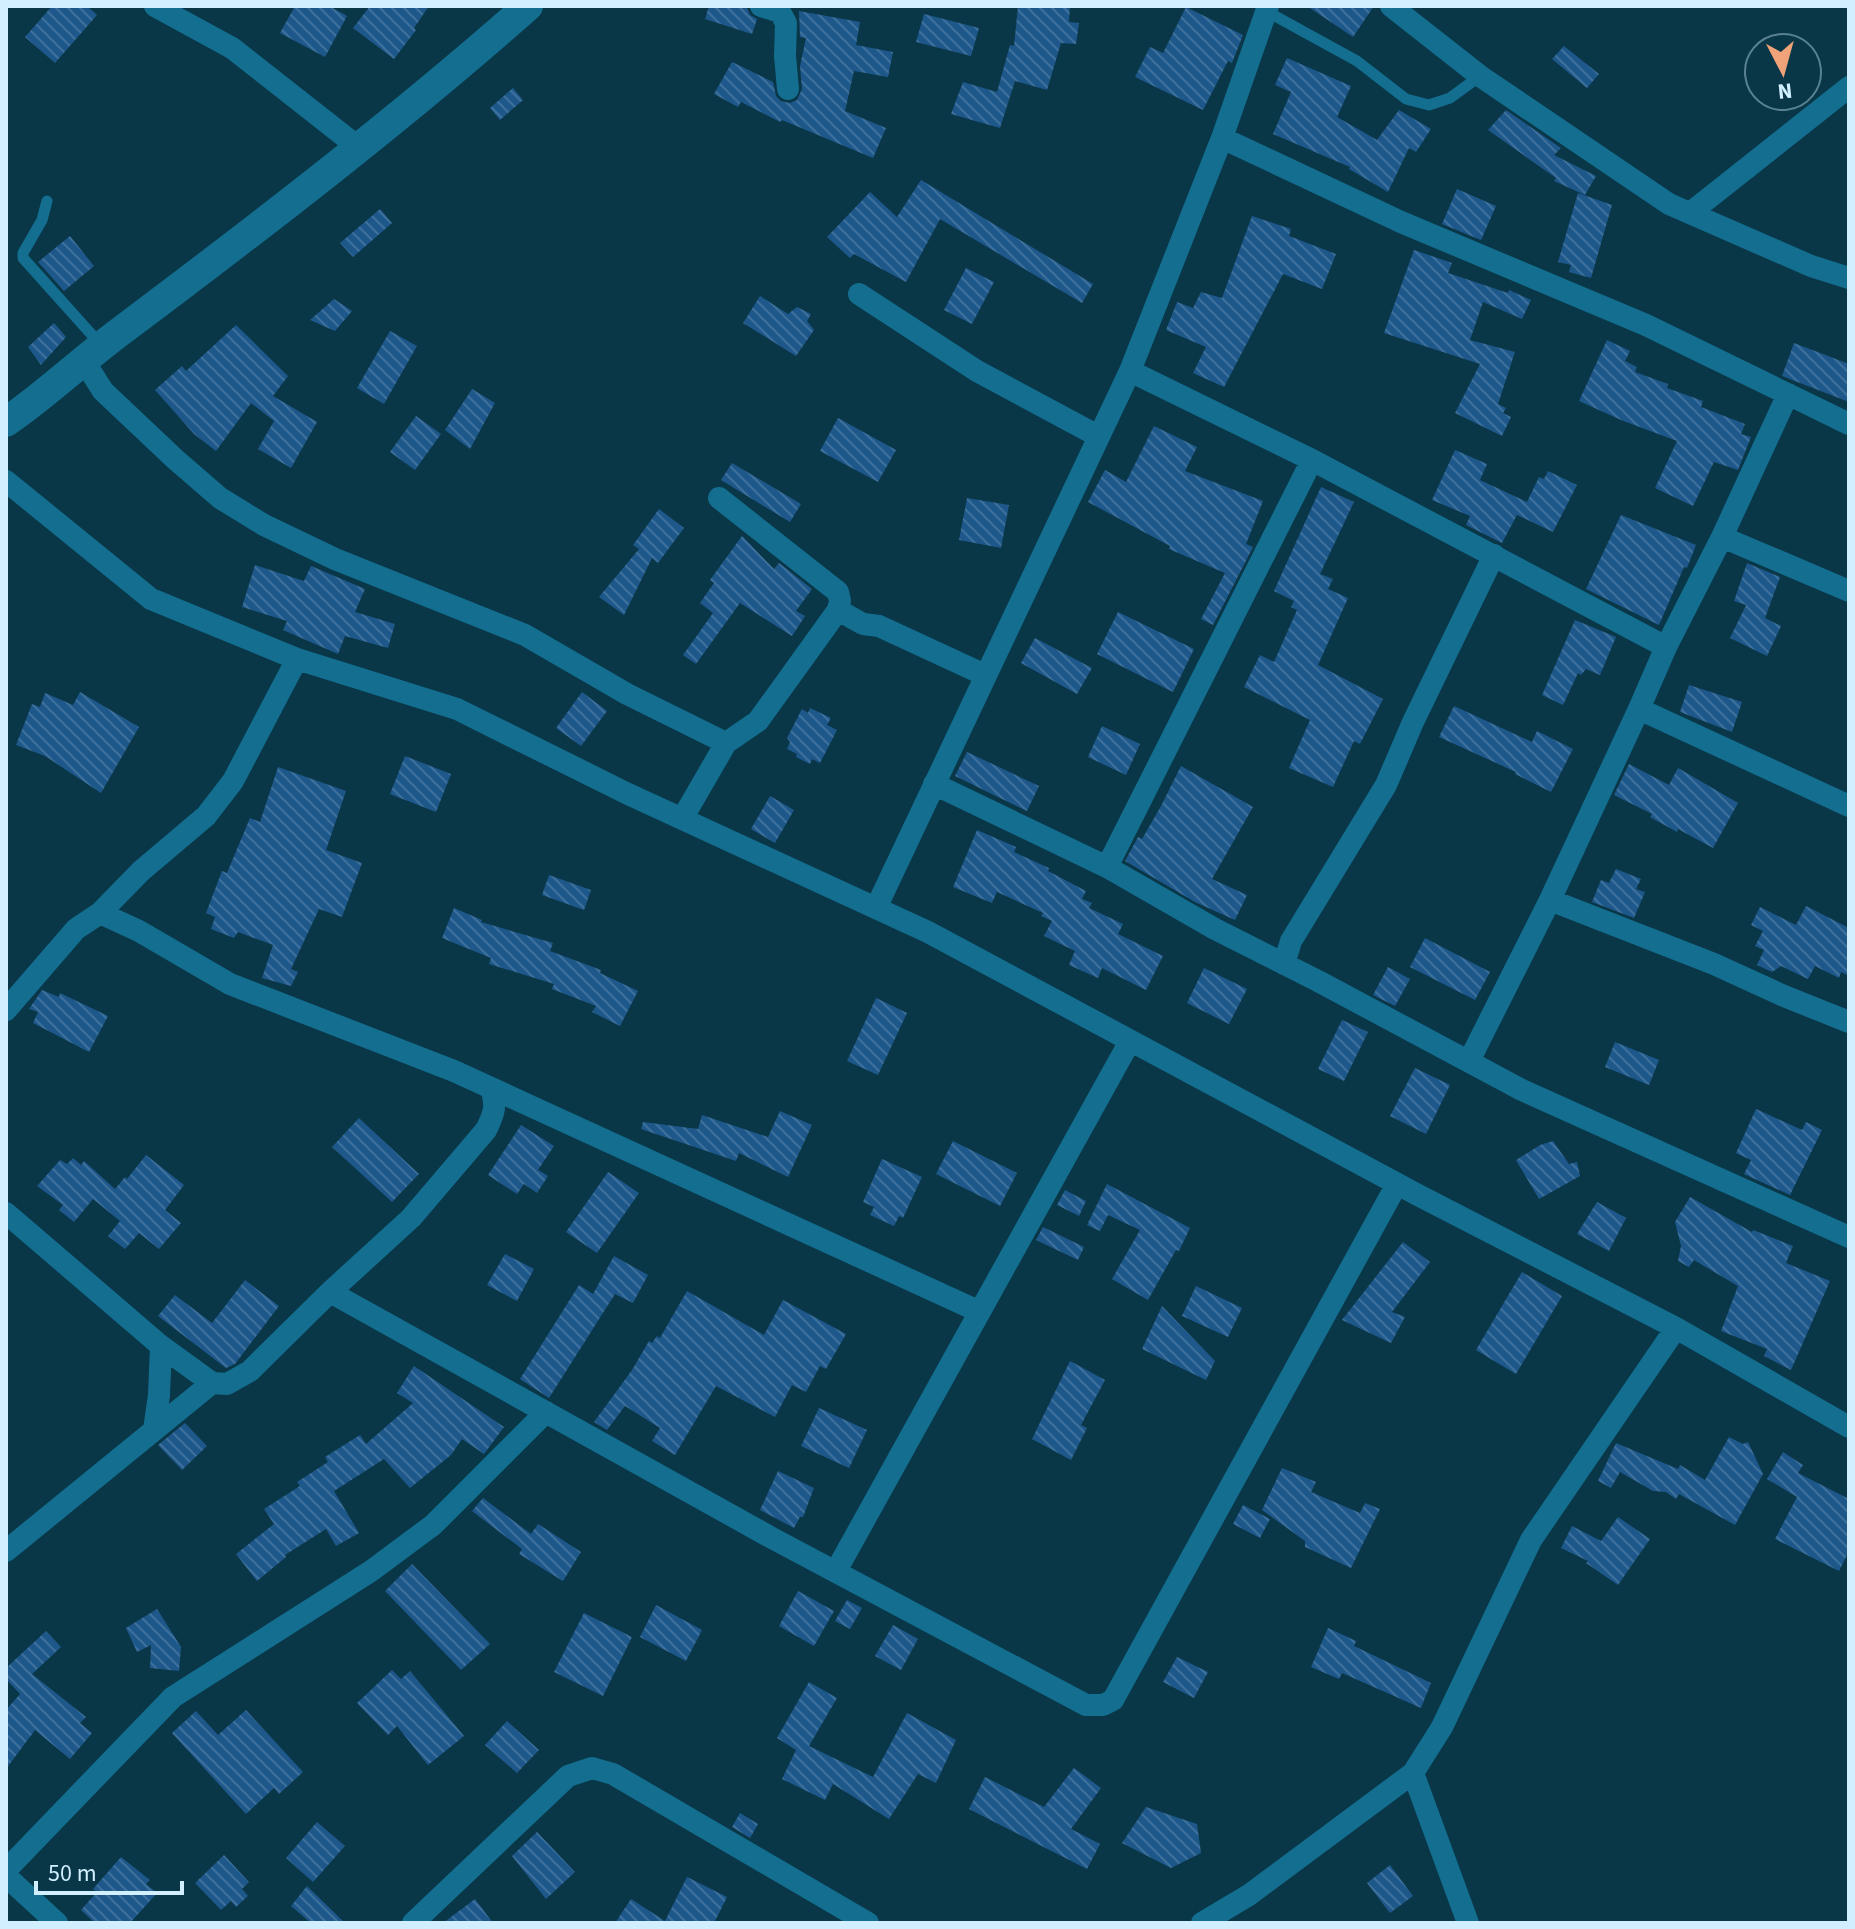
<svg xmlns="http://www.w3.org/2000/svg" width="1855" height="1929" font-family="'Source Sans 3',sans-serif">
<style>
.building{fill:url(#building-back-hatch)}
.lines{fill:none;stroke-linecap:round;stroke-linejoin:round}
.lane{stroke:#136e8f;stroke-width:11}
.street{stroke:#136e8f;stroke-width:22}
.secondary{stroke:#136e8f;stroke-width:30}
</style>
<defs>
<pattern id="building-back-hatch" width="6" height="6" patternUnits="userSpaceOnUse" patternTransform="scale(2)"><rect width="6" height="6" fill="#1e588b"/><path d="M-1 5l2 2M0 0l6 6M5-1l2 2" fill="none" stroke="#3e709c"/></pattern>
</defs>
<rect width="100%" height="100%" fill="#093748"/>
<path class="building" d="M52,6h35l10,9 -42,48 -30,-26z
M295,6h34l18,10 -22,41 -45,-24z
M370,6h59l-15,22 2,2 -22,29 -41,-31z
M709,6l38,2 3,7 7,4 -5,15 -47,-15z
M1018,6h52l-1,16 10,1 -3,21 -15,-1 -14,47 -32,-9 -15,47 -49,-14 12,-32 34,10 13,-47 4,1z
M1307,6h67l-21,31z
M1186,7l57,28 -11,28 -4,-2 -25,49 -68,-33 15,-30 13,6z
M799,11l61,11 -4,23 37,7 -5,25 -34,-6 -9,40 41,17 -13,30 -91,-38 -2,2 -39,-20 -3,5 -24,-13 18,-32 41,20 3,14 5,5 9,2 7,-3 5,-11 -2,-23 6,-28 -6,-1z
M924,14l55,14 -8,28 -55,-14z
M1564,46l35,28 -12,14 -35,-29z
M1287,58l64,28 -14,31 40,23 22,-30 32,19 -15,23 -7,-4 -21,44 -39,-23 1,-2 -77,-33 18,-42 -16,-7z
M513,88l10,12 -23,20 -10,-12z
M1506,110l55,38 -7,7 42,21 -11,19 -31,-14 2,-3 -68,-48z
M921,180l172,104 -11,19 -142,-84 -34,63 -52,-28 -4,4 -23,-21 43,-45 27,25z
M1457,189l39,17 -15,34 -39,-16z
M1578,193l34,12 -21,73 -22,-6 2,-7 -13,-3z
M380,209l12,14 -39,34 -13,-14z
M1252,216l39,13 -2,7 47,18 -14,35 -39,-15 -59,113 -31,-14 13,-26 -40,-17 11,-28 16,6 8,-16 21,6z
M70,236l24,30 -30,25 -26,-29z
M1414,250l38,13 -4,10 60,20 1,-3 22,10 -9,19 -39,-17 -13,38 45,12 -17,52 8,4 -3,5 8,4 -9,19 -47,-23 25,-49 -96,-31z
M966,268l28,14 -22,42 -28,-14z
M760,296l28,18 9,-7 14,7 -4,7 7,9 -18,26 -53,-33z
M334,299l18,12 -17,20 -25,-11z
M54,323l12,14 -25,28 -13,-18z
M236,325l52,51 -15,20 44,26 -26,46 -33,-19 16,-28 -23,-18 -35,48 -22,-17 -39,-44 27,-24 4,5z
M390,331l27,15 -33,58 -27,-16z
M1607,340l23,11 -5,10 12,6 -2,5 33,12 -1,4 36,13 -2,6 44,17 -4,10 10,3 -13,33 -24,-8 -21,44 -38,-18 22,-47 -56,-21 -42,-19z
M1794,343l55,21v38l-67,-26z
M472,389l23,14 -25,46 -25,-19z
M416,416l25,18 -26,36 -25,-18z
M838,418l58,32 -18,32 -58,-31z
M1154,426l43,21 -12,24 78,30 -17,43 7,3 -40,78 -12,-6 24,-46 -56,-24 1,-3 -82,-44 17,-32 21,12z
M1455,450l32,14 -7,16 47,22 12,-25 5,2 4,-8 29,14 -24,47 -36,-17 -15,28 -36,-18 4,-9 -38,-16z
M732,463l69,41 -11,18 -69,-42z
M1321,487l33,15 -34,72 13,5 -5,10 20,9 -30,67 65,34 -23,45 -6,-3 -21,46 -44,-19 21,-48 -66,-33 16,-32 14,7 23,-52 -6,-3 3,-6 -20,-10z
M967,498l42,7 -8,43 -42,-8z
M659,509l25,19 -26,35 -6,-5 -28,57 -25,-18 40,-48 -6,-4z
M1621,515l75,30 -9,23 -3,-1 -25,58 -73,-36z
M742,536l32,33 5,-6 33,26 -16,22 9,5 -13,20 -52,-33 -44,61 -13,-9 30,-42 -13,-10 14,-20 -4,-3z
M1747,563l33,14 -15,41 16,8 -14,30 -37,-18 16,-33 -12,-4z
M255,565l49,16 7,-15 54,23 -10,23 40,12 -7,24 -43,-12 -7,18 -55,-24 4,-9 -45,-14z
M1118,612l76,37 -21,43 -76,-38z
M1575,620l41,17 -16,38 -14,-6 -5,6 -3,-2 -15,32 -21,-10z
M1035,638l57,30 -15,26 -56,-31z
M1689,685l53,17 -10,30 -52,-20z
M80,692l59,35 -38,66 -56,-37 -29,-11 16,-41 8,3 5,-14 28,12z
M582,692l25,19 -26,35 -25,-18z
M1454,706l78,36 5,-11 36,18 -22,43 -36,-18 1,-2 -77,-35z
M810,708l21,10 -4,7 10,5 -17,33 -8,-4 -2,5 -14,-7 1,-3 -10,-5 3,-7 -3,-4 15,-29 6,4z
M1102,726l38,18 -14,31 -38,-18z
M967,752l72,34 -12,25 -72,-35z
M405,756l46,18 -15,38 -46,-18z
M1629,764l40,21 9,-17 60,35 -25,45 -35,-19 -1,3 -27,-15 2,-3 -38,-19z
M1181,766l72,41 -41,72 35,16 -12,25 -40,-18 -70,-41 13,-24 4,2 19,-33z
M278,767l68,24 -20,59 36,13 -20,54 -23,-8 -28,60 7,3 -7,14 -29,-8 11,-33 -35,-13 -4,6 -23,-9 4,-12 -9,-4 16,-42 5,2 23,-55 10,4z
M770,796l24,14 -19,33 -24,-14z
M977,830l39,17 -2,5 35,16 -1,3 38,20 -4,8 10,4 -3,5 34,16 -5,10 45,22 -17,34 -44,-22 -4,10 -29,-13 6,-14 -31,-15 8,-15 -11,-5 2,-3 -46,-21 -5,11 -39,-16z
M1616,869l25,10 -5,10 9,3 -11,26 -42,-16 9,-22 8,3z
M549,875l42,15 -7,20 -42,-15z
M1806,906l43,22v48l-8,-4 -2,6 -24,-12 -7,13 -27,-13 -9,6 -15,-7 7,-15 -9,-4 8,-15 -12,-6 9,-18 36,18z
M454,908l28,12 -1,2 72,21 -3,8 51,19 -1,3 38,18 -18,35 -28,-14 4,-6 -44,-17 2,-5 -65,-20 2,-6 -49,-20z
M1425,938l65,34 -15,28 -65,-33z
M1388,967l22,12 -15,27 -22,-11z
M1204,968l43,21 -18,35 -42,-21z
M42,990l17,7 1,-4 48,23 -19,36 -56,-29 5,-11 -9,-3z
M876,998l31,15 -29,62 -31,-14z
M1342,1020l26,12 -24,49 -26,-12z
M1615,1042l44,18 -10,25 -44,-18z
M1415,1068l35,17 -24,49 -36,-18z
M1756,1109l46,21 4,-8 16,8 -32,65 -46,-21 7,-14 -15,-7z
M780,1111l32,14 -24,52 -49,-24 -3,8 -95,-32 2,-7 55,7 4,-14 66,22z
M359,1118l60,56 -27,28 -60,-55z
M521,1125l33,21 -16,24 10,6 -11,17 -13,-9 -7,10 -29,-19z
M953,1141l64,32 -17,33 -64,-32z
M1553,1141l16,23 8,-2 3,14 -41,23 -23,-39 24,-15z
M146,1155l38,30 -19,25 16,13 -22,26 -20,-16 -14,16 -17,-13 12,-15 -27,-22 -19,23 -15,-12 4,-5 -26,-19 23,-26 7,4 6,-6 8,7 3,-4 31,28 10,-12 2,2z
M882,1159l40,18 -19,41 -4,-2 -5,10 -24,-11 4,-8 -11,-5z
M608,1172l31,21 -42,60 -31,-21z
M1107,1184l83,44 -11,23 -3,-1 -28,50 -36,-21 28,-49 -32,-15 -8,16 -13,-6z
M1065,1190l21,11 -7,15 -22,-11z
M1690,1197l62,35 1,-2 40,16 -7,17 44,18 -39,89 -27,-14 3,-7 -46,-18 17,-45 -44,-26 -5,7 -11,-6 3,-15 -6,-24z
M1597,1202l29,16 -17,33 -32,-17z
M1043,1227l41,20 -6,13 -42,-20z
M1403,1242l27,20 -38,50 13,5 -14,26 -49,-23z
M505,1254l29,15 -17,32 -30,-16z
M614,1256l34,19 -15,28 -18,-9 -66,104 -29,-19 59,-94 14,9z
M1522,1272l40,24 -46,78 -40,-24z
M245,1280l34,26 -44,58 -9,4 -68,-52 17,-21 37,28z
M1196,1286l46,22 -14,29 -46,-21z
M687,1291l77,44 19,-35 63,34 -20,35 -6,-3 -14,26 -14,-7 -17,32 -59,-31 -41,69 -23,-14 8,-13 -35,-22 -18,24 -13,-8 38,-52 17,-29 3,2 5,-7 3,2z
M1162,1306l53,55 -9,19 -64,-31z
M1070,1361l35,19 -24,45 6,3 -16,32 -39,-21z
M414,1366l90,61 -20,27 -22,-15 -11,16 -41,33 -26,-29 -50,32 25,42 -23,13 -10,-17 -41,26 1,2 -29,24 -21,-27 38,-30 -10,-15 36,-23 -3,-4 31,-20 -3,-5 35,-22 6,9 47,-41 -16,-10z
M819,1408l48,22 -18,38 -48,-22z
M185,1423l22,23 -25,24 -24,-25z
M1729,1437l14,7 5,-2 15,32 -28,51 -56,-31 -3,5 -10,-7 -13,-1 -33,-19 -9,16 -13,-7 18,-38 62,26 2,-4 25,15z
M1783,1452l20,13 -5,8 51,26v52l-10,20 -64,-32 22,-42 -30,-18z
M1282,1468l34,14 -5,10 49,21 5,-10 15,6 -29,59 -46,-21v-6l-43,-31z
M778,1471l36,17 -11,29h-3l-6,11 -34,-18z
M483,1498l48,36 7,-10 43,28 -18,29 -44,-27 3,-5 -50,-38z
M1243,1505l27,14 -10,19 -27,-14z
M1618,1517l32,22 -32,46 -32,-22 2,-2 -27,-13 11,-22 29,15z
M412,1564l78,80 -29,26 -76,-79z
M798,1591l36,20 -20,35 -35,-20z
M847,1600l15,8 -12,21 -15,-8z
M656,1605l46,25 -16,31 -46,-24z
M157,1609l24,38 -2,24 -29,-3 1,-23 -14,7 -11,-24z
M584,1613l48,24 -29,59 -49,-24z
M893,1625l25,14 -17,31 -26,-14z
M1328,1628l28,13 -2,5 77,37 -10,25 -79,-35 -3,6 -28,-12z
M46,1631l15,16 -29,27 54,43 -6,6 12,10 -22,26 -35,-29 -29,39v-59l14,-16 -14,-15v-11z
M1177,1657l31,15 -14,26 -31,-16z
M392,1670l9,9 9,-8 54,65 -36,29 -31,-39 -9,9 -31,-32z
M809,1682l28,16 -28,48 64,31 34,-64 49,27 -20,43 -18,-9 -29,45 -56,-35 -8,16 -43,-21 14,-29 -19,-12z
M246,1710l57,62 -24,22 -5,-6 -28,26 -74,-81 24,-22 22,24z
M507,1721l32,29 -22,23 -32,-28z
M1074,1768l27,20 -30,41 29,15 -13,25 -118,-60 16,-32 59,30z
M1146,1807l51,17 4,29 -30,15 -49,-25z
M740,1813l18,11 -8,14 -18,-11z
M317,1822l28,24 -32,36 -27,-24z
M537,1832l38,40 -29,27 -34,-43z
M224,1855l25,27 -7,7 6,7 -12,11 -5,-6 -10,9 -26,-27z
M121,1857l29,23 -4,4 11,9 -27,30h-35l-14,-13 16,-18 -4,-3z
M1390,1865l23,31 -23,17 -23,-30z
M687,1877l40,20 -13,26h-99l16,-24 34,22z
M307,1886l38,37h-34l-20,-17z
M475,1899l18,24h-50z"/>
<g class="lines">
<path class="lane" d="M1266,11l91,50 49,38 23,6 21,-7 30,-22
M47,201l-5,19 -19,33v5l78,87"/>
<path class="street" d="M155,6l77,42 126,99
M761,6l19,6 6,11 -1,33 3,33
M1268,6l-46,132 179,84 245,103 203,99
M1391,6l89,70 189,128 142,62 38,12
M1690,213l159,-126
M859,294l118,77 121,65
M84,361l19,30 72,68 45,39 44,27 71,34 190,76 102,59 99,49 32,-22 80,-111 25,14 16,2 106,49
M1130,371l182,89 354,187 -27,62 210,97
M1788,394l-66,143 127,54
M6,481l145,118 146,60 160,50 169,84 302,139 490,263 258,133 173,99
M719,498l119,94 2,9 -2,9
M1666,647l56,-110
M934,784l173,83 108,62 103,52 204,109 327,147
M682,819l44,-76
M1107,867l205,-407
M1550,900l164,64 70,32 65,26
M876,908l254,-537 92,-233
M100,913l41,-42 65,-55 27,-35 64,-122
M1284,964l7,-23 95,-156 27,-63 81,-167
M6,1010l70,-81 24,-16 39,18 91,53 224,87 524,240
M1469,1061l81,-161 89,-191
M6,1213l155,133 51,37 15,1 23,-13 80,-79 81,-74 75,-88c8,-16 11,-24 5,-42
M330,1292l442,246 314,167h17l10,-5 284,-516
M154,1430l5,-35 2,-49
M6,1551l206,-168
M836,1571l294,-530
M6,1870l167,-173 198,-126 62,-46 113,-113
M6,1876l51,47
M413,1923l155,-147 24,-8 21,6 255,149
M1202,1923l47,-28 164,-122
M1468,1923l-55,-150 29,-46 89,-187 145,-212"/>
<path class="secondary" d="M6,422c42,-29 78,-64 119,-94 137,-103 274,-208 403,-322"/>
</g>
<rect width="1855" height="1929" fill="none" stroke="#d1effe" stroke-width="16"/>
<g transform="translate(1783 72) rotate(174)"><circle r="38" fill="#093748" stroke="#598191" stroke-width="2"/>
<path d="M0-6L14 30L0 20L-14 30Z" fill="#f0a279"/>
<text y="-12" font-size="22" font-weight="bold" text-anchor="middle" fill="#d1effe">N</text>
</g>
<path d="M36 1881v12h146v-12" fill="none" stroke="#d1effe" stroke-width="4"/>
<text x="48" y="1881" font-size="24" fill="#d1effe" stroke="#093748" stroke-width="6" paint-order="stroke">50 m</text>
</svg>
